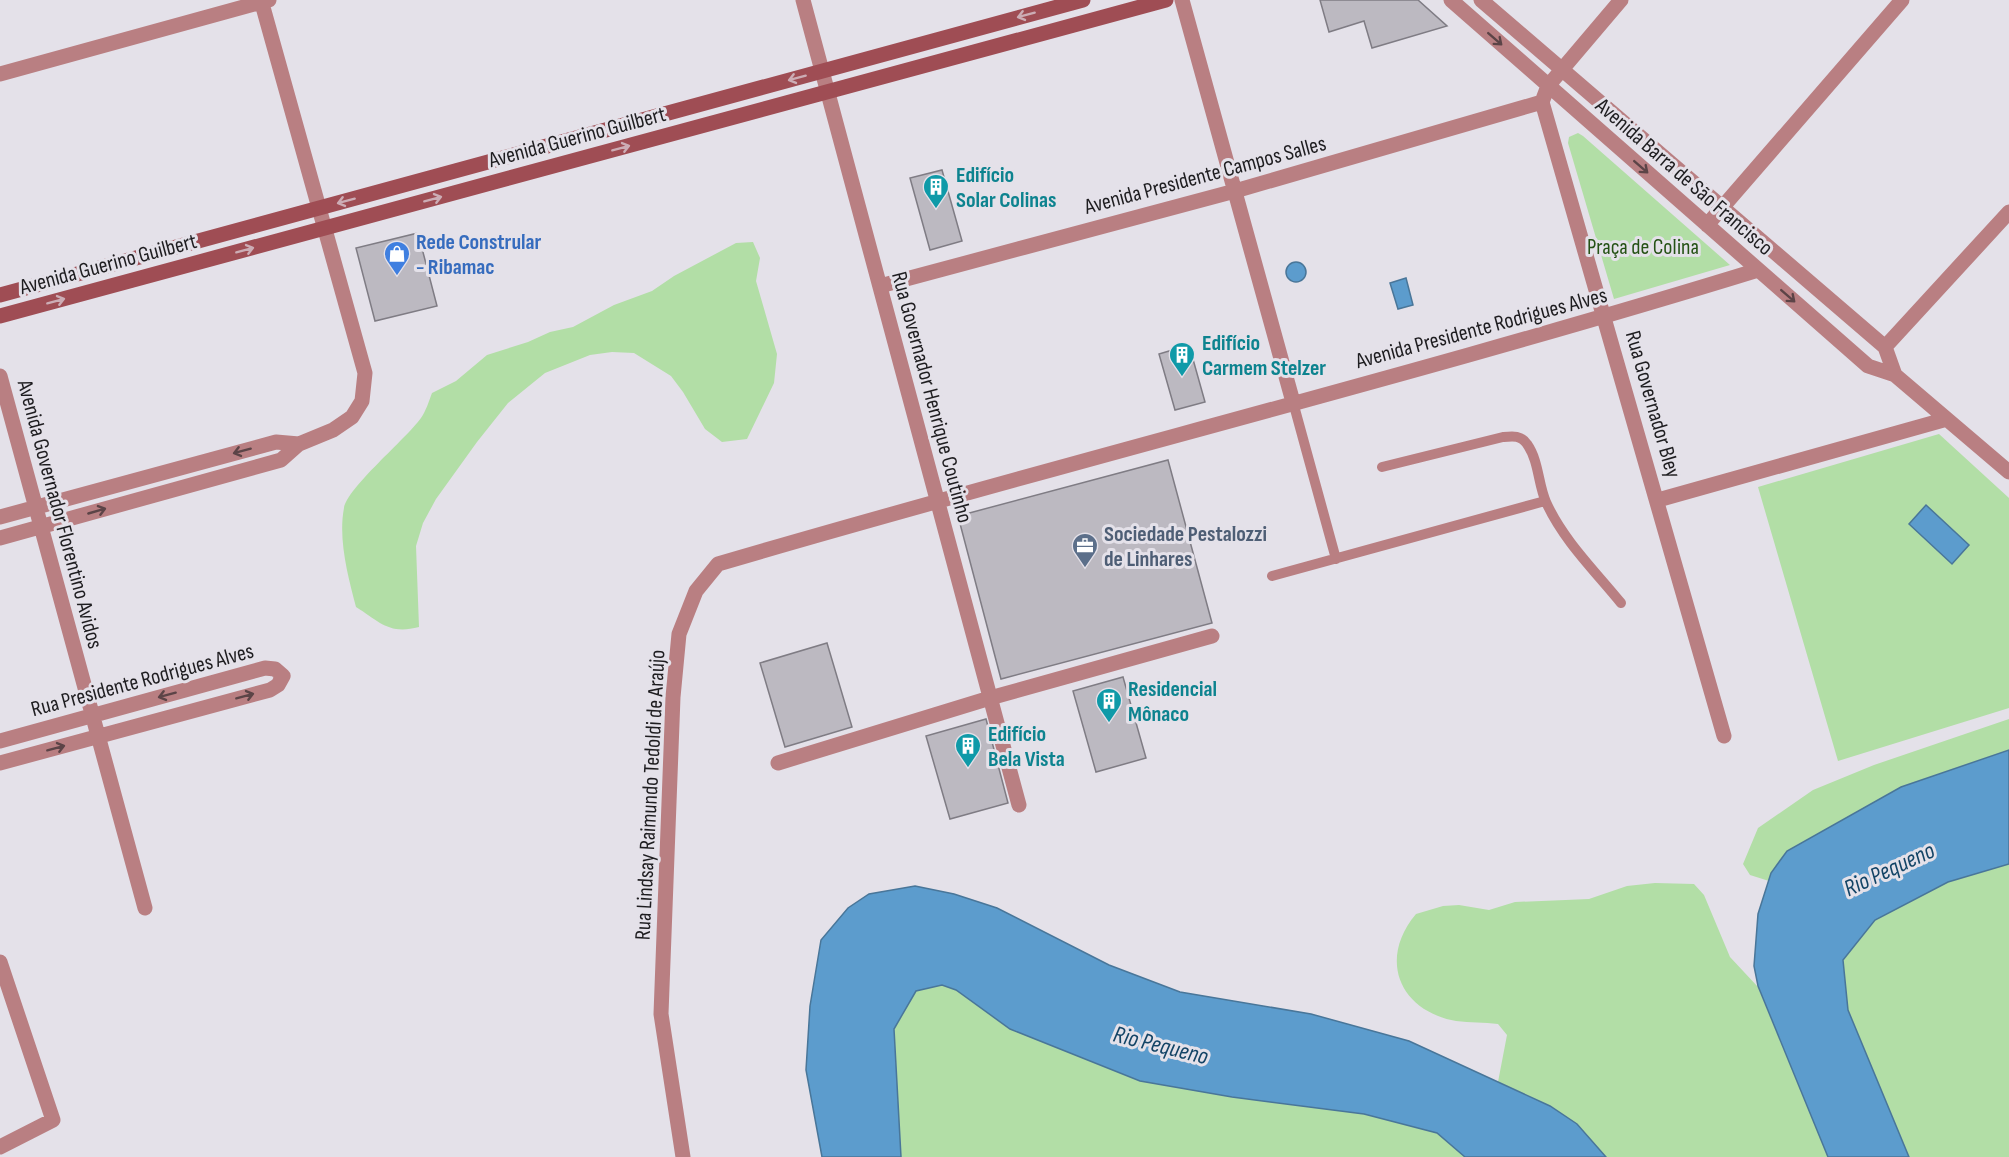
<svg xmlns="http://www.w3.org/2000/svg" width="2009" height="1157" font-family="'Sofia Sans Condensed',sans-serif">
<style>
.green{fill:#b2dea6}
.water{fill:#5c9ccd;stroke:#497699;stroke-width:1.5}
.building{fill:#bcb9c1;stroke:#7f7c84;stroke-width:1.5}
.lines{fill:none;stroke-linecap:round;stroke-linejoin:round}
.service{stroke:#b97f82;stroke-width:10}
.minor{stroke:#b97f82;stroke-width:15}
.secondary{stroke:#9f4d54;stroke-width:15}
.oneway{stroke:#ccadb5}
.oneway2{stroke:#5c4447}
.labels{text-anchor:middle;stroke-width:6;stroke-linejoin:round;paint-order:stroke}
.street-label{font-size:22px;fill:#1e1d20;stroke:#e4e1e9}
.culture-label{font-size:22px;font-weight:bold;fill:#0d838f;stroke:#e4e1e9;text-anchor:start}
.shop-label{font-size:22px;font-weight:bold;fill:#366cbe;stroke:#e4e1e9;text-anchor:start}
.park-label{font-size:22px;fill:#255215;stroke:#e4e1e9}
.service-label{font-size:22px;font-weight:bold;fill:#4e5e75;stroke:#e4e1e9;text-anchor:start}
.water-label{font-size:24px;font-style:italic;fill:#134466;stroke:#e4e1e9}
</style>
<rect width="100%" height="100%" fill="#e4e1e9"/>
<path class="green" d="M1578,133l5,3 147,129 -116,34 -46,-156 1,-6z
M753,242l7,16 -4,23 21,73 -3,29 -27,56 -25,3 -17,-13 -22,-37 -12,-16 -37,-23 -22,-1 -22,3 -45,18 -37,30 -31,39 -41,57 -13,24 -7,23 3,81c-30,8 -39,-5 -63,-20 -8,-30 -18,-68 -12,-99 3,-20 62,-69 77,-90 5,-7 8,-17 11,-25l24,-12 31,-26 41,-13 22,-10 23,-5 41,-22 38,-14 22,-15 62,-33z
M1939,434l70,64v210l-171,53 -80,-274z
M2009,719v31l-108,37 -132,94 -19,-6 -7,-11 15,-36 55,-38 61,-25z
M2009,864v293h-100l-61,-147 -5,-50 32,-40 73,-38z
M1655,883l39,1 10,11 26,62 28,30 70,170h-222l-29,-33 -27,-18 -52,-24 9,-47 -9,-11c-14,-2 -28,-1 -42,-3 -57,-10 -78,-62 -40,-107l27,-8 16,-1 30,5 26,-8 74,-3 38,-13z
M942,985l14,5 54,39 72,28 150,40 132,17 73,19 28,24h-564l-7,-128 22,-38z"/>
<path class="water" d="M1286 272a10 10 0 1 1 20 0a10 10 0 1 1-20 0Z
M1406,278l7,27 -15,4 -8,-26z
M1926,505l43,40 -17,19 -43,-40z
M2009,750v114l-61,18 -73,38 -32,40 5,50 61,147h-81l-70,-171 -4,-20 4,-52 13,-41 16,-22 114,-64z
M915,886l39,8 43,14 112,57 71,27 131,22 98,27 141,65 27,18 29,33h-141l-28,-24 -73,-19 -132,-17 -92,-16 -130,-52 -54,-39 -14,-5 -26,6 -22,38 7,128h-79l-16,-87 4,-64 11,-66 27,-32 21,-14z"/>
<path class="building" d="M1320,0h98l29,26 -75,22 -8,-27 -35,11z
M942,170l20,71 -32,9 -20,-72z
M418,233l19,73 -62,15 -19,-73z
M1189,345l16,57 -30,8 -16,-56z
M1168,460l44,163 -211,56 -43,-163z
M827,643l25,84 -67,20 -25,-84z
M1123,677l23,81 -50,14 -23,-81z
M986,719l22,84 -58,16 -24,-83z"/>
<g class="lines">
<path class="service" d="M1293,402l43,157
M1382,467l121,-30c10,-1 18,-2 24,7 12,17 11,40 19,58 17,38 49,69 75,101
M1272,576l273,-75"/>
<path class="minor" d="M803,0l216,805
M1182,0l111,402
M1451,0l417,366 27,9 114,97
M1481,0l404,347 10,28
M1621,0l-73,86 -6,16 182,634
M0,74l269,-74
M1707,225l195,-225
M880,286l355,-95 307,-89
M1885,347l124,-135
M0,376l145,532
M1658,500l289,-81
M0,517l276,-75 23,2
M0,538l281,-78 18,-16 34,-14 19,-13 10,-16 3,-28 -104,-373
M0,741l265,-73 10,1 8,7 -5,9 -8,5 -270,73
M778,763l212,-65 222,-62
M0,962l53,158 -53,27
M683,1157l-22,-143 12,-317 6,-63 17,-43 22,-27c346,-102 696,-188 1040,-294"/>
<path class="secondary" d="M0,295l1083,-295
M0,316l1166,-316"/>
</g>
<defs><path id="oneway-shaft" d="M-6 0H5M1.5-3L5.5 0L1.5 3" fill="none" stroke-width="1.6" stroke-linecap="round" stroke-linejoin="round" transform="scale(1.5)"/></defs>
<g class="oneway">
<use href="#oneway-shaft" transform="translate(1026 15) rotate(165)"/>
<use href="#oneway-shaft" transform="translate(797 78) rotate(165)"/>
<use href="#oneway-shaft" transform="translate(621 148) rotate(-15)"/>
<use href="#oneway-shaft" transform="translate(433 199) rotate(-15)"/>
<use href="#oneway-shaft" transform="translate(346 201) rotate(165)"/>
<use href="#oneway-shaft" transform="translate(245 250) rotate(-15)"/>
<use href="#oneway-shaft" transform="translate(56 301) rotate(-15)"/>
</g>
<g class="oneway2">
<use href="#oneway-shaft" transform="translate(1495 39) rotate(41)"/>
<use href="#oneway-shaft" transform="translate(1641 167) rotate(41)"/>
<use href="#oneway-shaft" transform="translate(1788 296) rotate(41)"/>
<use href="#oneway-shaft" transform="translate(242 451) rotate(165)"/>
<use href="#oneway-shaft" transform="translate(97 511) rotate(-16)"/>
<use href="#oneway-shaft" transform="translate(167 695) rotate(165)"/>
<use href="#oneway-shaft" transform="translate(245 696) rotate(-15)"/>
<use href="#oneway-shaft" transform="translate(56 748) rotate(-15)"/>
</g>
<defs>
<symbol id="building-pin" viewBox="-11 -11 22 30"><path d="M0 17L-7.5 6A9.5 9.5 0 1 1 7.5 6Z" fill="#0f9aa8" stroke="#e4e1e9"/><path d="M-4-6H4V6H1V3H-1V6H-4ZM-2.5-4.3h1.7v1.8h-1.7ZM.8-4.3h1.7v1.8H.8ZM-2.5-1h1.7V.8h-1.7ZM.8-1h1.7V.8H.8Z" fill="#fff"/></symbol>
<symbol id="shop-pin" viewBox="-11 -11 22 30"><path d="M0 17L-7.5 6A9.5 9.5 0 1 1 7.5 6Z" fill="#3f7fe0" stroke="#e4e1e9"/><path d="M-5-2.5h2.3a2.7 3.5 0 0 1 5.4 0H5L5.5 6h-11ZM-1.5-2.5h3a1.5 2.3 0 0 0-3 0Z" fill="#fff"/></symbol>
<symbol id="office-pin" viewBox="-11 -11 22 30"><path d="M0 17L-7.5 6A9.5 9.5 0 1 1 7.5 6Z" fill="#5c6f8a" stroke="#e4e1e9"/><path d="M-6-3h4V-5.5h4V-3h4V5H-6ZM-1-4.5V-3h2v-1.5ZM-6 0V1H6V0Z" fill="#fff"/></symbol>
</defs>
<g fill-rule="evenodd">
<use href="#building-pin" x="921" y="172" width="30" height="40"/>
<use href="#shop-pin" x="382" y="239" width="30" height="40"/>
<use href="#building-pin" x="1167" y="340" width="30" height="40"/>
<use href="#office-pin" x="1070" y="531" width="30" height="40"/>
<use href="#building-pin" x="1094" y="686" width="30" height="40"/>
<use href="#building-pin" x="953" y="731" width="30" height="40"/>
</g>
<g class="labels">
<g class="street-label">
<text transform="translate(577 136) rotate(-15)" y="8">Avenida Guerino Guilbert</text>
<text transform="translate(1205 174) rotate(-15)" y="8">Avenida Presidente Campos Salles</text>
<text transform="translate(1685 176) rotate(41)" y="8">Avenida Barra de São Francisco</text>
<text transform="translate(108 263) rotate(-15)" y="8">Avenida Guerino Guilbert</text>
<text transform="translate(1481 327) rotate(-15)" y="8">Avenida Presidente Rodrigues Alves</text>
<text transform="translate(933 397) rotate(75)" y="8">Rua Governador Henrique Coutinho</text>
<text transform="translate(1654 404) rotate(74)" y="8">Rua Governador Bley</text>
<text transform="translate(61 514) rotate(75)" y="8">Avenida Governador Florentino Avidos</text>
<text transform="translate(142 679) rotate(-15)" y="8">Rua Presidente Rodrigues Alves</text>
<text transform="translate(649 795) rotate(-87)" y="8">Rua Lindsay Raimundo Tedoldi de Araújo</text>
</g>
<g class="culture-label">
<text x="956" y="182">Edifício<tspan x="956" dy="25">Solar Colinas</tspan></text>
<text x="1202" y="350">Edifício<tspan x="1202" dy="25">Carmem Stelzer</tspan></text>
<text x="1128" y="696">Residencial<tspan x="1128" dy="25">Mônaco</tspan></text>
<text x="988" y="741">Edifício<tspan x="988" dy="25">Bela Vista</tspan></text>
</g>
<g class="shop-label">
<text x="416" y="249">Rede Constrular<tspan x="416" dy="25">- Ribamac</tspan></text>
</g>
<g class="park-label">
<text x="1643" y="254">Praça de Colina</text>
</g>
<g class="service-label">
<text x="1104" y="541">Sociedade Pestalozzi<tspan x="1104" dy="25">de Linhares</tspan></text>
</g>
<g class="water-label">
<text transform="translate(1889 869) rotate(-25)" y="8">Rio Pequeno</text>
<text transform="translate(1161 1045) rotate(14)" y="8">Rio Pequeno</text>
</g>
</g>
</svg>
